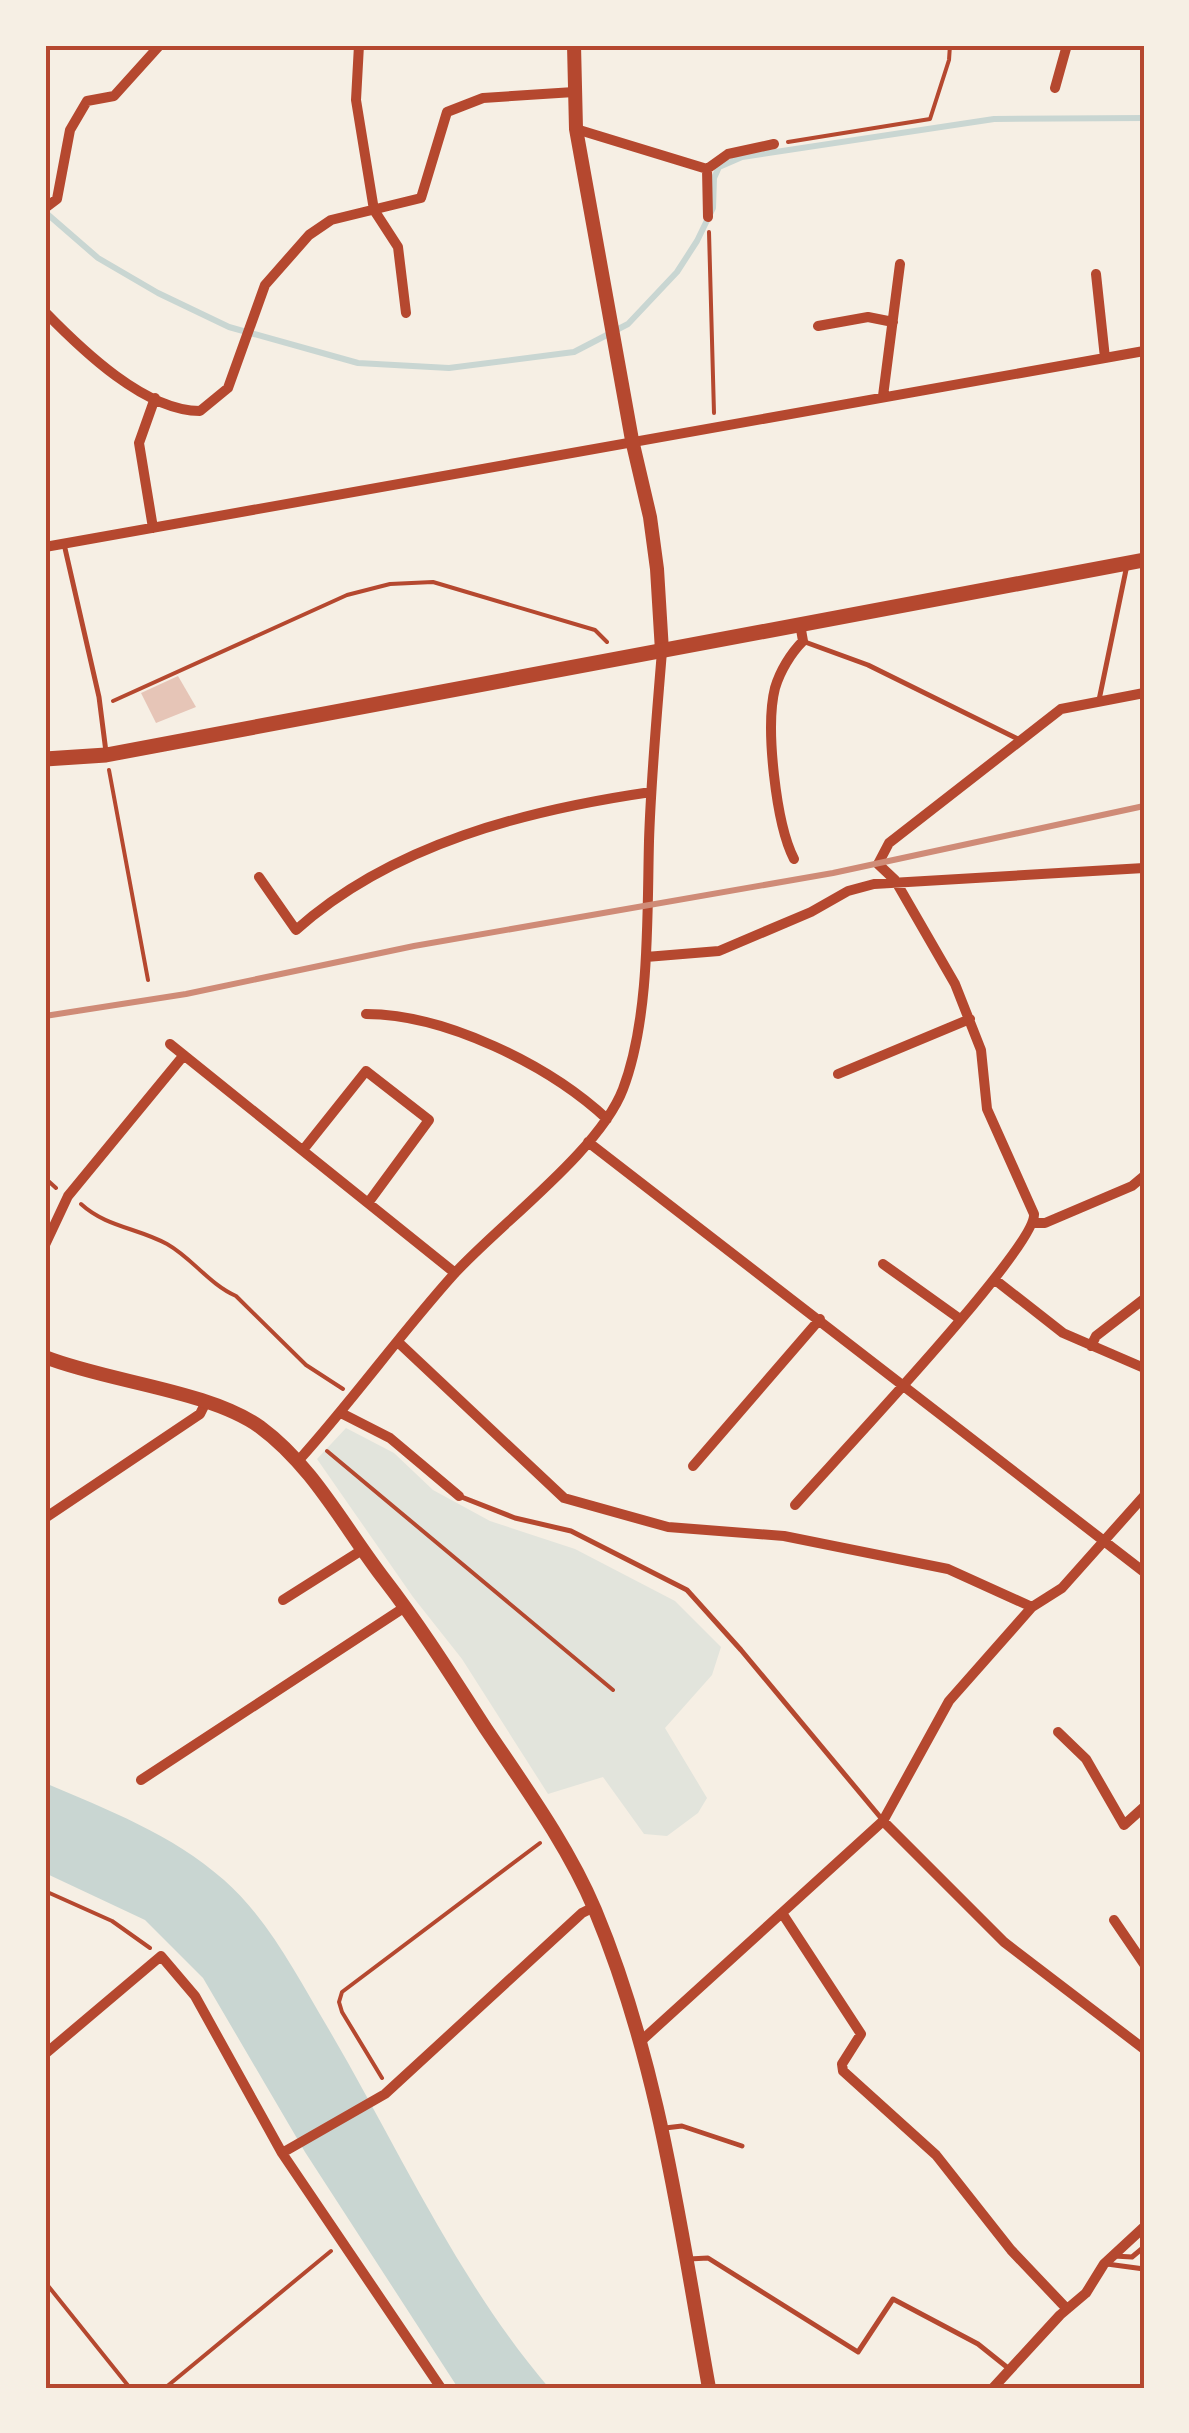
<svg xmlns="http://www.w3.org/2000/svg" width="1189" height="2433" font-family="Merriweather,serif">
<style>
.green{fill:#e2e4dc}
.water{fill:#c9d6d2}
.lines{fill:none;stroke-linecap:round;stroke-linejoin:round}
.stream{stroke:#c9d6d2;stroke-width:6}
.building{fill:#e6c5b7}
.path{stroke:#b5482f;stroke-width:4}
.service{stroke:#b5482f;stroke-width:5}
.minor{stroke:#b5482f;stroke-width:10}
.tertiary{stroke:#b5482f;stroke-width:14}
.secondary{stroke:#b5482f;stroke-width:15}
.rail{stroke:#cf8b77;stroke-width:6}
.neatline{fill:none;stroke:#b5482f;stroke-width:4}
</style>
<rect width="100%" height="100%" fill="#f6efe4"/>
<path class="green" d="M346,1428l48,25 39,37 57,31 85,28 100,52 46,46 -9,28 -47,53 42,70 -9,15 -31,23 -23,-2 -41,-57 -55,17 -86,-135 -49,-62 -96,-138z"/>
<path class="water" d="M45,1783c63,27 127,51 179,97 45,40 73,96 104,148 71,121 129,252 221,360h-91l-153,-236 -102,-174 -58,-58 -100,-47z"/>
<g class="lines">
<path class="stream" d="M45,212l53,46 60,35 71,34 129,36 91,5 125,-16 54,-28 49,-52 20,-31 16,-33 1,-30 5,-11 23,-10 252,-38 150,-1"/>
</g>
<path class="building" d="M178,676l18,31 -40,16 -15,-30z"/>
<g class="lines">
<path class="path" d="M788,142l142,-23 19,-59 1,-15
M709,232l5,181
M113,701l234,-106 43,-11 43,-2 162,48 12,12
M109,770l39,210
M45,1178l11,10
M81,1204c25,23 57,24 86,40 25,14 42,40 69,52l70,69 37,24
M327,1451l286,239
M45,1891l67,30 38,27
M382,2078l-40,-66 -3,-10 3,-10 198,-149
M45,2282l85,106
M165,2388l166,-137"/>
<path class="service" d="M64,544l35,153 7,55
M805,642l63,23 150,74
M1099,700l28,-135
M459,1496l56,22 56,13 116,59 54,60 140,168
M665,2128l17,-2 60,20
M1114,2256l18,1 12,-10
M689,2259l19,-1 150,94 35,-53 85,45 30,24
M1107,2264l37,5"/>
<path class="minor" d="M359,45l-3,55 18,110 24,37 8,66
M1055,88l12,-43
M576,129l131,40
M45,208l12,-9 13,-69 17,-29 27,-5 46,-51
M708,217l-1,-48 21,-15 46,-10
M1096,274l9,84
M45,312c37,38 100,99 155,99l28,-23 37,-103 44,-50 22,-15 90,-22 26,-86 36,-14 91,-6
M818,326l50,-9 25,5
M883,396l17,-132
M153,528l-14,-85 16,-45
M45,547l1099,-196
M794,859c-18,-35 -29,-132 -19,-171 5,-17 16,-35 28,-47l-3,-17
M259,877l37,53c96,-86 231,-120 355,-138
M646,957l73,-6 92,-39 37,-21 26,-7 270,-16
M366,1014c79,0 183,51 241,105
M170,1044l285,229
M838,1074l132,-55
M588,1142l556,430
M303,1150l63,-79 63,49 -61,83
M1035,1223h10l87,-37 12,-10
M45,1245l23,-49 116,-141
M883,1264l77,55
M994,1279l69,54 81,35
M399,1343l165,155 104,29 116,9 164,33 84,38
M1091,1346l5,-10 48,-37
M341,1413l49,25 69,58
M299,1460c54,-60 102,-127 156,-187 46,-50 145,-123 168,-184 27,-71 24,-172 26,-248 2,-64 8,-127 13,-190
M693,1466l127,-147
M795,1505c35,-40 242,-258 239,-291l-47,-105 -6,-59 -26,-66 -60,-104 -17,-16 11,-21 172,-134 83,-16
M45,1518l155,-104 6,-12
M283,1600l79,-50
M1058,1732l28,27 38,66 20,-18
M141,1780l264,-173
M883,1821l121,121 140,107
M782,1913l79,121 -19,30 1,7 93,84 75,95 56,59
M1114,1920l30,44
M641,2041l242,-220 66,-120 83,-94 30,-19 82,-92
M45,2054l116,-98 34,40 87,157 159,235
M282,2153l103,-59 197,-181 12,-6
M993,2388l67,-73 26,-22 18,-29 40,-37"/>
<path class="tertiary" d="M574,45l2,84 56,311 18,77 7,52 5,82
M45,1357c63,25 163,33 215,70 53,39 84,100 124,152 37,48 69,99 102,150 39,58 82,117 109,181 64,153 85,317 114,478"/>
<path class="secondary" d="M45,759l61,-4 1038,-195"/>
<path class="rail" d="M45,1016l141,-22 228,-48 419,-73 311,-67"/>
</g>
<rect width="1189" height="2433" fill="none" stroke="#f6efe4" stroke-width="95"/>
<rect x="48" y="48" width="1094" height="2338" class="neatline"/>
</svg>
